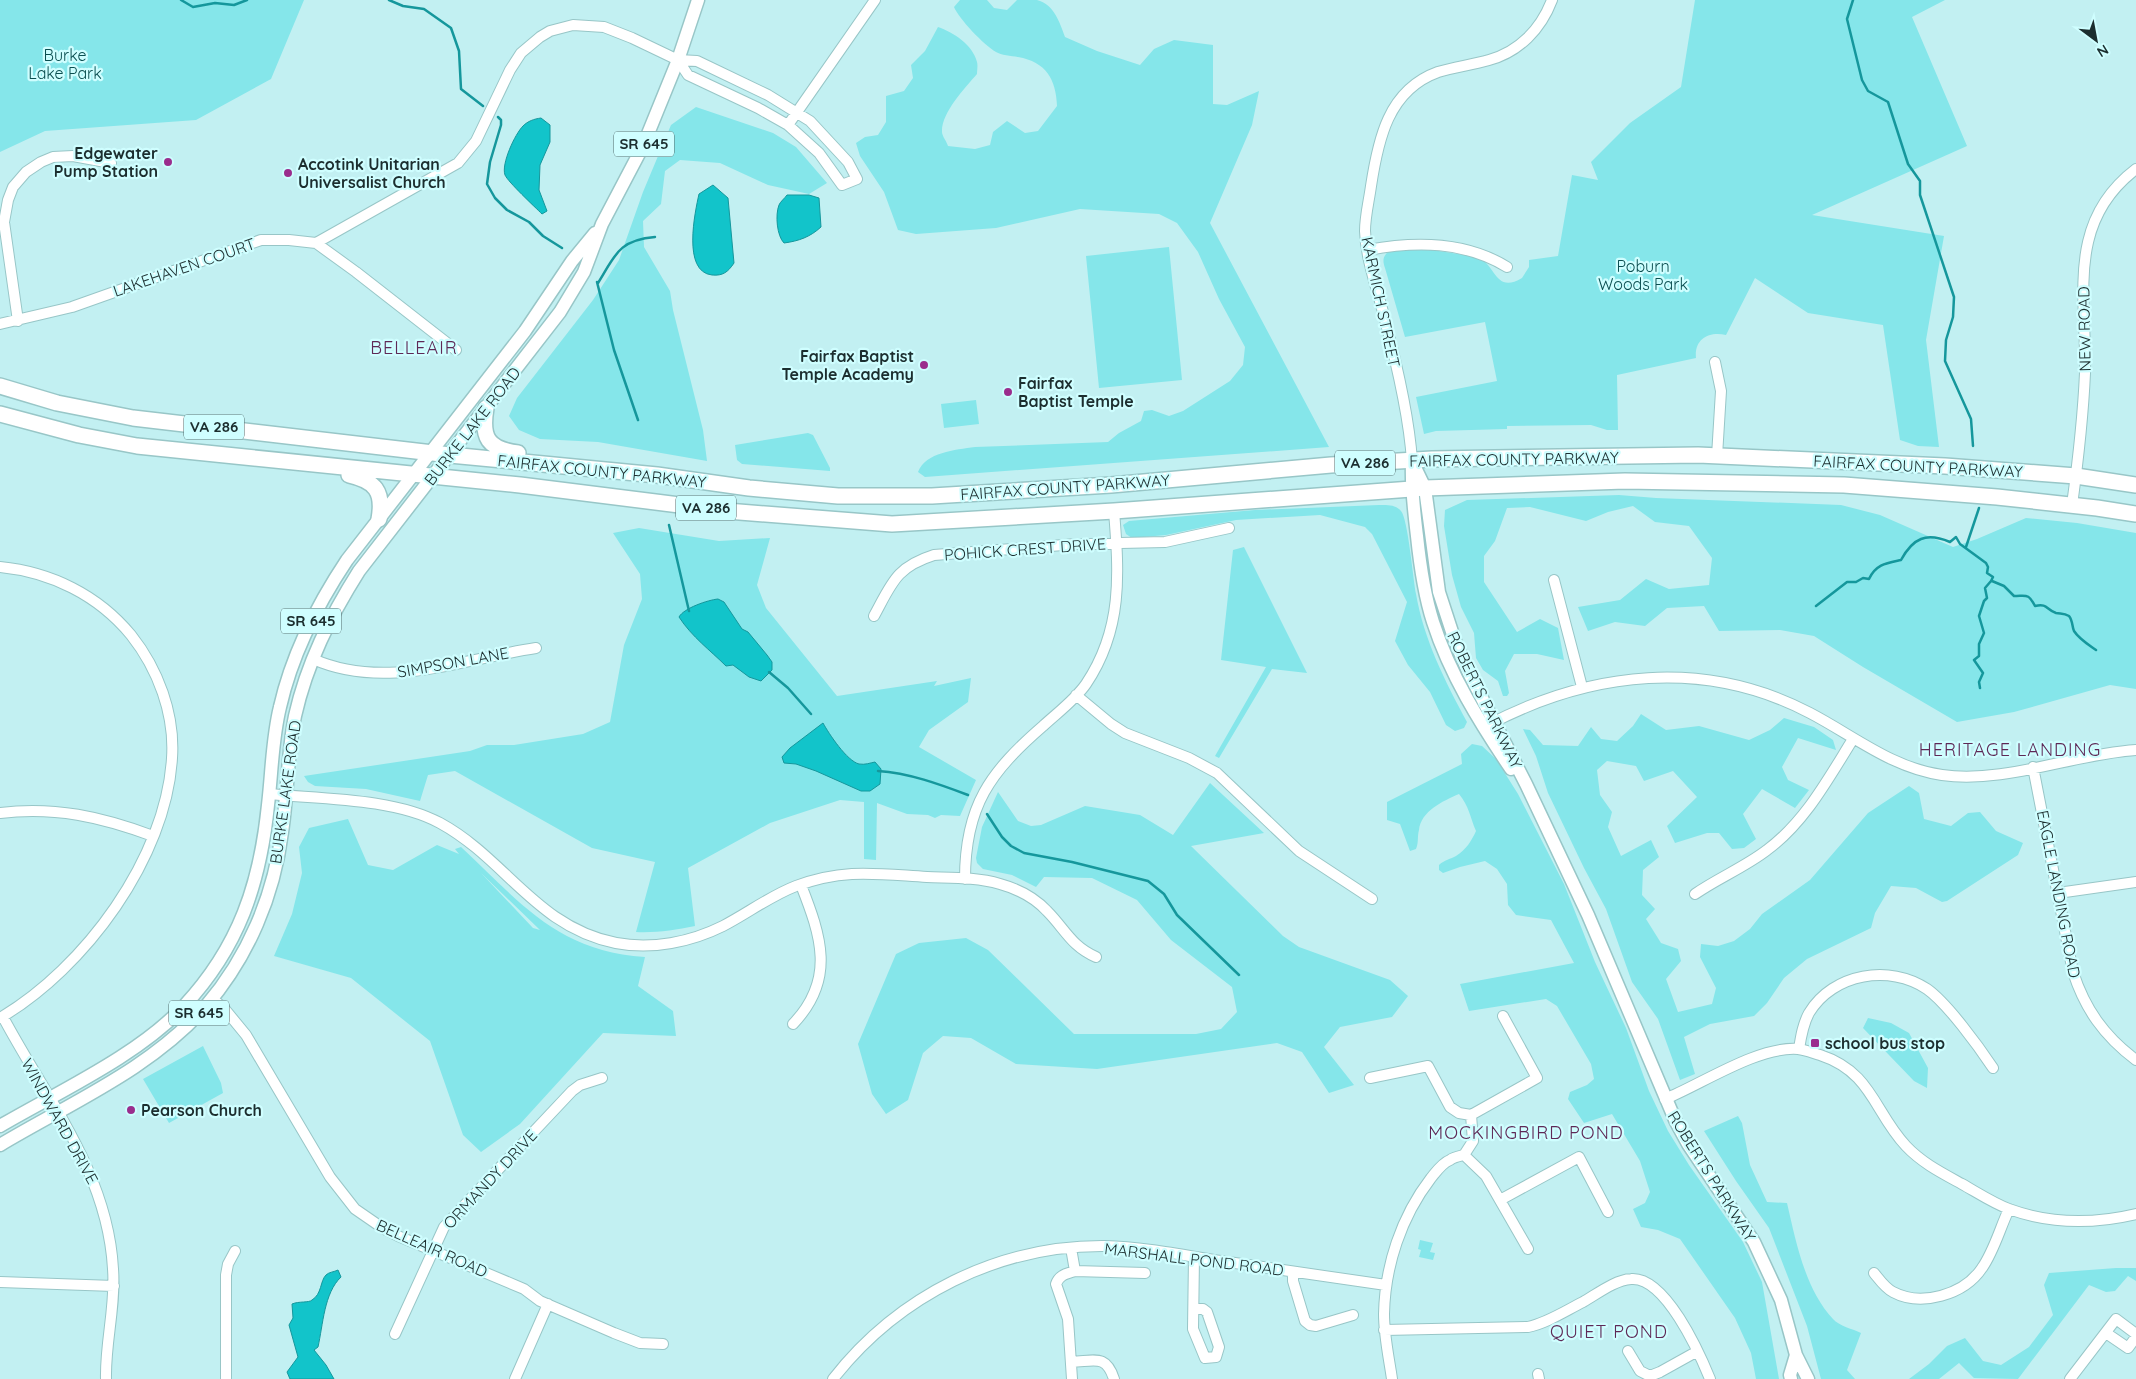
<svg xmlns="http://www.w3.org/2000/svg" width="2136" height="1379" font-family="Quicksand,sans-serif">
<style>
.green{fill:#85e6ea;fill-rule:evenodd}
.water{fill:#12c4ca;stroke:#15979c}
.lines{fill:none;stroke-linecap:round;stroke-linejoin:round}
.stream{stroke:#15979c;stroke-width:2.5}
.minor-casing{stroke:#98c6c7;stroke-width:12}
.major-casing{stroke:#98c6c7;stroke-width:15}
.highway-casing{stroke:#98c6c7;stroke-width:18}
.minor{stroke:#fff;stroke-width:10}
.major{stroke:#fff;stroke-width:12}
.highway{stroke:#fff;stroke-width:15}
.poi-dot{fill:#9a2d8d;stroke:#cffeff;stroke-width:2}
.labels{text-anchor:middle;stroke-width:4.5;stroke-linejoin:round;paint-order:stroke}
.shield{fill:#cffeff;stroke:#526c6d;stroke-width:1}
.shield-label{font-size:15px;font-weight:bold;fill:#1c2e2f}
.park-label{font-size:16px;fill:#0a4e50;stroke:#cffeff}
.poi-label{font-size:16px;font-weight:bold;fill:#1c2e2f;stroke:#cffeff;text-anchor:start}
.street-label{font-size:16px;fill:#1c2e2f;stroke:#cffeff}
.neighbourhood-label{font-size:18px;letter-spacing:1px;fill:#5e2956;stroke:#cffeff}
</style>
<rect width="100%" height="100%" fill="#c2f0f2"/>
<path class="green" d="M0,0h304l-33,79 -75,41 -151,11 -45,21z
M960,0h27l7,8 13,2 10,-10c6,0 15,0 20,0 17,4 23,23 28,37l32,14 43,14 14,-16 20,-9 39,5v59l14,1 32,-14 -7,34 -42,98 119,224 -404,30 -7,-5c8,-20 37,-22 57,-25l133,-5 11,-9 22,-12 3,-10 8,-1 17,6 14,-5 47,-30 13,-16 2,-18 -26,-48 -21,-47 -21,-29 -18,-9 -79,-5 -84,19 -80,6 -18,-4 -14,-38 -24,-36 -4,-13 9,-6 13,-2 8,-13v-26l18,-5 9,-13 -2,-13 14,-14 13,-24c15,5 35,18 39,35 1,3 0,9 0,12 -12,14 -36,39 -35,58 0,4 5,10 6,14l27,3 15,-4 3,-13 14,-11 18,12 13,-2 19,-25c-1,-27 -11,-44 -39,-49 -7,-1 -17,-2 -22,-5 -12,-7 -37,-33 -42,-45z
M1695,0h250l-33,17 55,129 -155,69 132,21 -18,104 13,107 -21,-1 -18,-6 -17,-115 -75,-12 -53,-35 -29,57c-17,-4 -32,4 -30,23l-79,17 1,55h-11l-16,-5 -84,1v3l-71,2 -12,3 -8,-37 81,-16 -12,-59 -80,15 -20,-69c-2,-6 -3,-11 3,-16l31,-4 59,9c18,8 17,37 44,21l7,-11v-7l29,-4 14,-81 26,5 -7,-18 39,-39 51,-36z
M696,107l77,26 23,14 31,36 -18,11 -41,-9 -48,-22 -40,-3 -15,11 -4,33 -18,17 1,26 26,44 3,19 30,120 4,31 -109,-19 -58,-3 -21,-9 -10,-14 8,-18 76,-98 26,-40 24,-68 28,-67z
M1169,247l13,133 -83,8 -13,-132z
M976,400l3,24 -35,4 -3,-24z
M808,433l5,2 17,33v3l-88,-7 -5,-4 -2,-15z
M1619,495l37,3 185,7 39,10 73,32 24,-8 49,-21 51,5 59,10v156l-26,-4 -96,27 -57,10 -94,-55 -49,-31 -34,-6 -61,1 -15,-25 -37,2 -22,18 -30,-4 -27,9 -10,-24 42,-7 26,-21 23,10 40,-4 3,-27 -23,-32 -34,-4 -22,-16 -25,6 -22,9 -56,-14 -23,1 -12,33 -11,15v26l33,50 23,-13 18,9 6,32 -27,-6h-23l-9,17 4,22 -2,3h-4l-5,-15 -15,-11 -7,-12 -2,-25 -13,-26 -9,-32 -8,-49 1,-16 22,-10z
M1379,505c7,0 16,-1 22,6 7,8 12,68 15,83 8,46 29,87 51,128l-3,6 -9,3 -9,-6 -16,-33 -22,-27 -13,-24 12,-39 -35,-68 -7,-7 -45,-12 -84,5 -70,15 -34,3 -6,-4 -3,-9 6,-4 126,-11z
M639,528l80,13 51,-3 -13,47 9,23 71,88 100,-15 -3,5 37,-8 -3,24 -39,28 -10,17 57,33 -16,36 -19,-1 -6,3 -7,-3 -21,-1 -30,-11 -1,57 -12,-1v-57l-24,-2 -70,23 -82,45 7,58c-20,4 -39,7 -59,6l19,-70 -63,-14 -137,-77 -27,4 -8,26 -54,-12 -51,-3 -7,-4 -4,-6 166,-25 17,-6h27l69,-11 27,-12 14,-77 18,-46 -2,-25 -27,-41z
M1244,547l63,126 -35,-4 -53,89 -4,-2 51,-89 -45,-7 12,-110z
M1641,714l25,16 33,-4 50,14 21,-10 14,-12 30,9 19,13 3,10 -38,-12 -16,29 6,13 21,10 -14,18 -33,-19 -19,25 13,25 -12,9 -12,1 -13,-16h-12l-32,10 -8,-17 30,-29 -24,-26 -29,10 -8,-15 -29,-5 -10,9 3,25 12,17 -4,15 13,29 30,-16 8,17 -16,13 -1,25 13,14 -9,10 15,24 17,6 3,12 -15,18 12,33 34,-8 4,-16 -16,-31 1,-13 17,2 16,-5 16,-12 12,-15 48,-34 58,-67 41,-27 10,7 5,26 27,7 17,-13 12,-1 16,19 27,12 -5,12 -71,46 -5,1 -26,-14 -25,-2 -16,27 -4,15 -64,31 -23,19 -17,25 -13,13 -44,8 -26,13 11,37 -15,6 -22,-61 -26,-37 -26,-73 -22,-41 -36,-75 -12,-37 -13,-27 7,1 13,15 35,1 13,-19 10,12 16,2 16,-15z
M1472,744l10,2 14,13 22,35 46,90 31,78 31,66 23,63 19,40 21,34 54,77 19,40 17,97h-23l-5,-26 -16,-35 -55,-79 -22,-9 -17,-3 -8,-18 12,-6 5,-11 -10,-31 -28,-47 -28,9 -16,-24 2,-7 17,-7 7,-6 -3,-15 -34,-58 -11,-7 -77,12 -9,-27 114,-21 -23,-43 -35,-5 -8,-10 -1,-21 -10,-15 -12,-8 -25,6 -17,6 -4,-3v-5c5,-5 12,-6 17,-9 10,-6 16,-16 20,-25 -6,-14 -7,-25 -17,-37 -16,7 -38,17 -40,36 -2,7 0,12 -3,19l-6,2 -10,-27 -13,-4v-18l75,-38 -1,-10z
M1210,783l54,50 -73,13 92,90 16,11 91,33 18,16 -16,21 -52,10 -16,20 30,38 -25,8 -27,-41 -25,-9 -180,26 -81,-5 -45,-26 -28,-2 -20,17 -15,47 -22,14 -14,-20 -14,-50 38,-90 23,-11 47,-5 22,12 86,84h122l25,-5 16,-17 -5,-25 -61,-47 -34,-40 -45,-22 -48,-1 -8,10 -24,-12 -29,-6 -6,-6 -1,-5 6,-31 16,-35 20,29 13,5 10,-1 44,-19 55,9 33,20z
M348,819l20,46 25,5 44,-25 22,9 -4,-5 6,-2c60,56 96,104 184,110l-7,29 35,25 3,25 -73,-3 -83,91 -39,28 -18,-17 -33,-94 -79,-63 -77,-22 18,-42 10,-41 -3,-26 10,-19zM481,873l59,57 -7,-2z
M1868,1018l23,5 18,10 19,35 -1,20 -13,-7 -51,-53z
M203,1046l18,37 2,10 -54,30 -26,-44z
M1738,1116l4,7 8,42 17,37 20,1c9,39 18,86 46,116 6,7 20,10 28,14l-14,37 8,9h-34l-14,-53 -38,-98 -33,-47 -32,-50z
M1420,1240l13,3 -3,9 5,1 -2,7 -14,-3 2,-7 -3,-1z
M2116,1268h20v13l-8,-5 -13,15 -9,1 -17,-7 -71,94 -44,-1 -15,-15 -20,16h-30l20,-15 18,-18 18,-8 18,23 18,4 28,-18 24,-32 -9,-30 5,-12z"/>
<path class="water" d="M541,118l9,7v17l-10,23 -1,25 8,21 -5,3c-7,-7 -34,-32 -37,-39 -4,-11 10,-41 18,-49 5,-5 11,-7 18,-8z
M713,185l15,13 6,65c-6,9 -11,13 -22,12 -30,-3 -17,-63 -13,-81z
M787,195h22l10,3 2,29c-11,10 -22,14 -37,16 -7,-7 -9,-28 -5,-38 1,-3 6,-7 8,-10z
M718,599l6,3 18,27 6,3 19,23 5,7v8l-11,11 -12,-4 -16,-12 -7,1c-16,-16 -34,-29 -47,-49 5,-9 29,-17 39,-18z
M823,723c6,11 24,38 36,41 6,1 11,-1 16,-2l6,7 -1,15 -10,7h-9l-45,-20 -20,-7 -12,-1 -2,-6 8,-9z
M338,1270l3,7c-17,16 -18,48 -23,70l-4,3 12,15 8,14h-44l-3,-7 11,-15 -9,-32 4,-7 -1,-14c7,-3 17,-1 20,-4 10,-6 8,-19 14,-25 3,-3 8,-3 12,-5z"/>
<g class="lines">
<path class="stream" d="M181,0l12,7 22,-4 19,2 13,-5
M389,0l14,6 21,3 27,19 8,23 2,38 22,17
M1853,0l-6,19 15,61 6,11 20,11 20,62 12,17v14l34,102 -1,20 -7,23 -1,21 26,58 2,27
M498,117l3,3v5l-11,37 -3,22 8,14 12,12 22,12 14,14 19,12
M597,282l17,68 24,70
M598,283c17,-27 20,-43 57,-46
M669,525l20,86
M1966,547l13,-39
M1992,581l12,5 10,10c13,0 14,-3 21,10 13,-3 11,4 21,7 5,1 8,0 13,3 4,5 3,11 5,15 5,8 15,14 22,19
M1816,606l31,-24h9l7,-4 6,1c7,-15 18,-16 32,-19 12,-22 25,-28 49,-18l6,-5 4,7 26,19 2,4 -1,6 6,4 -2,4 -6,7 2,10 -3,3 -5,15 5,17 -5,11v12l-5,4 9,13 -4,9 1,6
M769,672l19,16 23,26
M878,771c31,2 61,13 90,24
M987,814l15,23 9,9 13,7 48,9 76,19 16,13 13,21 62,60"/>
<defs>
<path id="minor" d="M788,125l87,-125
M316,243l142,-80 18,-22 34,-71 11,-17 19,-16 10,-6 23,-6 31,2 28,11 46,22 19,1 71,34 42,26 38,41 9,17 -15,6 -23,-32 -31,-28 -30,-17 -70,-33 -10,-15
M1368,250c48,-9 97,-9 139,17
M18,321l-14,-99 4,-22 5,-13 13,-15 15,-10 12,-5 20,-1 38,7
M0,324l72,-17 189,-67h28l27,3 40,29 100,78
M1715,362l6,29 -4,65
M1412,461c-3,-46 -16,-100 -28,-145 -7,-28 -18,-56 -19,-85 0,-15 4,-30 6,-45 7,-46 17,-96 67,-114 16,-5 34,-7 51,-12 30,-8 52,-31 63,-60
M2072,505c6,-44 11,-87 13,-132 2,-76 -20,-150 51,-204
M0,567c51,5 98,28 131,68 27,34 44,79 41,123 -6,100 -87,210 -172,260
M1554,580l28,107
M874,616c18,-33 22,-49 60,-61l142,-11 89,-2 64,-14
M313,659c72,32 149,0 223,-11
M1076,695l35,29 14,9 64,25 28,15 82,78 73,48
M1488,725c103,-54 217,-67 322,-12 44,23 82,55 132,62 63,9 131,-21 194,-25
M2033,767l40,205c12,37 31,64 63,88
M269,794c52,5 125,4 171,29 66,36 96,104 176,120 36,7 75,-1 107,-17 25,-13 47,-30 73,-40 48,-18 81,-12 131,-9 24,1 49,0 73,7 18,5 34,13 47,27 18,18 24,35 49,46
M0,813c54,-7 102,4 153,23
M965,879c0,-73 25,-107 78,-153 14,-13 32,-26 43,-42 37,-55 33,-110 28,-173
M2058,893l78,-11
M1695,894c23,-16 50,-27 72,-44 38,-28 61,-71 86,-111
M212,999l11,8 23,28 84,142 25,32 29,20 14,7 126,53 16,12 74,32 26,10 23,1
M3,1017c43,81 105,156 110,252 3,37 -8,73 -7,110
M793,1024c43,-45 28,-88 8,-139
M1799,1049c2,-13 4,-25 10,-36 24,-40 81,-49 118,-24 20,14 52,58 66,79
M1370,1078l58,-12 22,41 9,6 12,2 2,26 -9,14
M1665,1099c37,-15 93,-53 133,-50 8,1 15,4 22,6 52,17 54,57 86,91 16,17 36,27 56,38 16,9 31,19 47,25 41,15 85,15 127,5
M1471,1115l66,-37 -34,-62
M1464,1155l22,21 42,73
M1500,1200l79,-43 29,55
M1071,1248l4,23c-9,3 -16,4 -19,13l12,35 4,60
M1194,1257l-1,72 12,29 11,-1 3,-10 -12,-35 -4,-3h-8
M1075,1271l70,2
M1293,1272v9l12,40 5,4 6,1 37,-11
M1874,1273c5,6 11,15 19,19 28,15 71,3 89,-24 12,-17 18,-40 27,-59
M0,1282l114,4
M1384,1330l144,-3c19,-4 37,-16 55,-25 14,-8 32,-22 48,-23 34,-3 68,73 79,100
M2106,1333l22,15 8,-11
M395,1334l49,-107 128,-136 8,-6 22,-7
M1628,1351l12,20 10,5 10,-4 36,-20
M1072,1362c23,-1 34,-8 42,17
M1538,1374l1,5
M226,1379v-104l2,-11 7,-13
M515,1379l33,-75
M833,1379c65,-83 165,-134 272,-133 39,1 78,9 116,15 55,8 110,16 165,24
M1392,1379c-3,-21 -8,-43 -8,-65 1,-48 17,-97 47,-136 5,-6 11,-15 19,-18 4,-3 10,-4 14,-5
M2070,1379l46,-60 20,15"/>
<path id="major" d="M1412,461l13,27 14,104 16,49 14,32 57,111 62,131 88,207 12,22 66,98 27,58 15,55 12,24
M1412,464c-1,24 2,47 5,72 3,29 7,58 16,86 17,53 47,101 78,147
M0,1126c58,-34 139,-71 184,-120 55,-59 76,-122 84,-201 4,-33 4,-66 12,-98 12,-53 37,-102 67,-147l178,-229 47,-70 23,-28
M0,1145c70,-42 151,-76 206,-139 42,-49 68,-110 76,-174 6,-39 5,-78 13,-116 12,-53 35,-99 64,-145l201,-259 24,-40 18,-48 41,-78 35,-86 20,-60
M1791,1379l-1,-4 6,-20"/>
<path id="highway" d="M0,386l57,17 76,15 317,37 207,20 92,13 89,8h94l179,-11 220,-20 101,-6 266,-4 247,11 131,10 60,9
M486,408c-5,30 2,41 32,45
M0,414l79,21 58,11 383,39 207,26 165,13 222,-13 311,-23 200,-7 219,4 153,12 100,11 39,6
M349,475c26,6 35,16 30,44"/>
</defs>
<use href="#minor" class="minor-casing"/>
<use href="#major" class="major-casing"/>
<use href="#highway" class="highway-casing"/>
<use href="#minor" class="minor"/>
<use href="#major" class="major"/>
<use href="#highway" class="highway"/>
</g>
<g class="poi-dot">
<circle cx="168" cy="162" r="5"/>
<circle cx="288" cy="173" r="5"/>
<circle cx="924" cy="365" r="5"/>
<circle cx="1008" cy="392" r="5"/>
<rect x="1810" y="1038" width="10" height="10" rx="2.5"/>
<circle cx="131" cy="1110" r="5"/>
</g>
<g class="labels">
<g class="shield">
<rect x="614" y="131.5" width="60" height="25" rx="4"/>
<rect x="184" y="414.5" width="60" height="25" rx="4"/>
<rect x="1335" y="450.5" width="60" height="25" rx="4"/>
<rect x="676" y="495.5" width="60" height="25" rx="4"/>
<rect x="281" y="608.5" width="60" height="25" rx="4"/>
<rect x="169" y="1000.5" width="60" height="25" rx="4"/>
</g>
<g class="shield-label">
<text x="644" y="149">SR 645</text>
<text x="214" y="432">VA 286</text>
<text x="1365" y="468">VA 286</text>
<text x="706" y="513">VA 286</text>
<text x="311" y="626">SR 645</text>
<text x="199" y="1018">SR 645</text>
</g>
<g class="park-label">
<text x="65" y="61">Burke<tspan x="65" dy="18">Lake Park</tspan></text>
<text x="1643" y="272">Poburn<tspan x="1643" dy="18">Woods Park</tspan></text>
</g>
<g class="poi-label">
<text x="158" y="159" text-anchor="end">Edgewater<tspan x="158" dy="18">Pump Station</tspan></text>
<text x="298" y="170">Accotink Unitarian<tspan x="298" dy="18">Universalist Church</tspan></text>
<text x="914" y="362" text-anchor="end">Fairfax Baptist<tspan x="914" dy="18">Temple Academy</tspan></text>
<text x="1018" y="389">Fairfax<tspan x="1018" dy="18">Baptist Temple</tspan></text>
<text x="1825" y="1049">school bus stop</text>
<text x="141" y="1116">Pearson Church</text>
</g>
<g class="street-label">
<text transform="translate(184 267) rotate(-19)" y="6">LAKEHAVEN COURT</text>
<text transform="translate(1381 302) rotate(78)" y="6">KARMICH STREET</text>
<text transform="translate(2084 329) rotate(-91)" y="6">NEW ROAD</text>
<text transform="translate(472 426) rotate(-52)" y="6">BURKE LAKE ROAD</text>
<text transform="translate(1514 459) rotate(-1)" y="6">FAIRFAX COUNTY PARKWAY</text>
<text transform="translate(1918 466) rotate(3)" y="6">FAIRFAX COUNTY PARKWAY</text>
<text transform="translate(602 471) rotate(6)" y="6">FAIRFAX COUNTY PARKWAY</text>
<text transform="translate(1065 487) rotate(-4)" y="6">FAIRFAX COUNTY PARKWAY</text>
<text transform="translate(1025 549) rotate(-4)" y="6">POHICK CREST DRIVE</text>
<text transform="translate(453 662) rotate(-10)" y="6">SIMPSON LANE</text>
<text transform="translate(1485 700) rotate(64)" y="6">ROBERTS PARKWAY</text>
<text transform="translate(285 792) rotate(-82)" y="6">BURKE LAKE ROAD</text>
<text transform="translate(2059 894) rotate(79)" y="6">EAGLE LANDING ROAD</text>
<text transform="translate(60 1121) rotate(61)" y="6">WINDWARD DRIVE</text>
<text transform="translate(1712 1176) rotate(58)" y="6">ROBERTS PARKWAY</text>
<text transform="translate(490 1179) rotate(-47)" y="6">ORMANDY DRIVE</text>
<text transform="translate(432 1248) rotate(24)" y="6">BELLEAIR ROAD</text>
<text transform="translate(1194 1259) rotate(7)" y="6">MARSHALL POND ROAD</text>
</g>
<g class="neighbourhood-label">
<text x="414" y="354">BELLEAIR</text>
<text x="2010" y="756">HERITAGE LANDING</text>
<text x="1526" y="1139">MOCKINGBIRD POND</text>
<text x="1609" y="1338">QUIET POND</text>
</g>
</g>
<g transform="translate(2096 40) rotate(148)" stroke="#cffeff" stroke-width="4" paint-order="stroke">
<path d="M0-4L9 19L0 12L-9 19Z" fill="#1c2e2f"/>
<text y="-8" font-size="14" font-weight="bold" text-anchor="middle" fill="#1c2e2f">N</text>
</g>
</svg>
